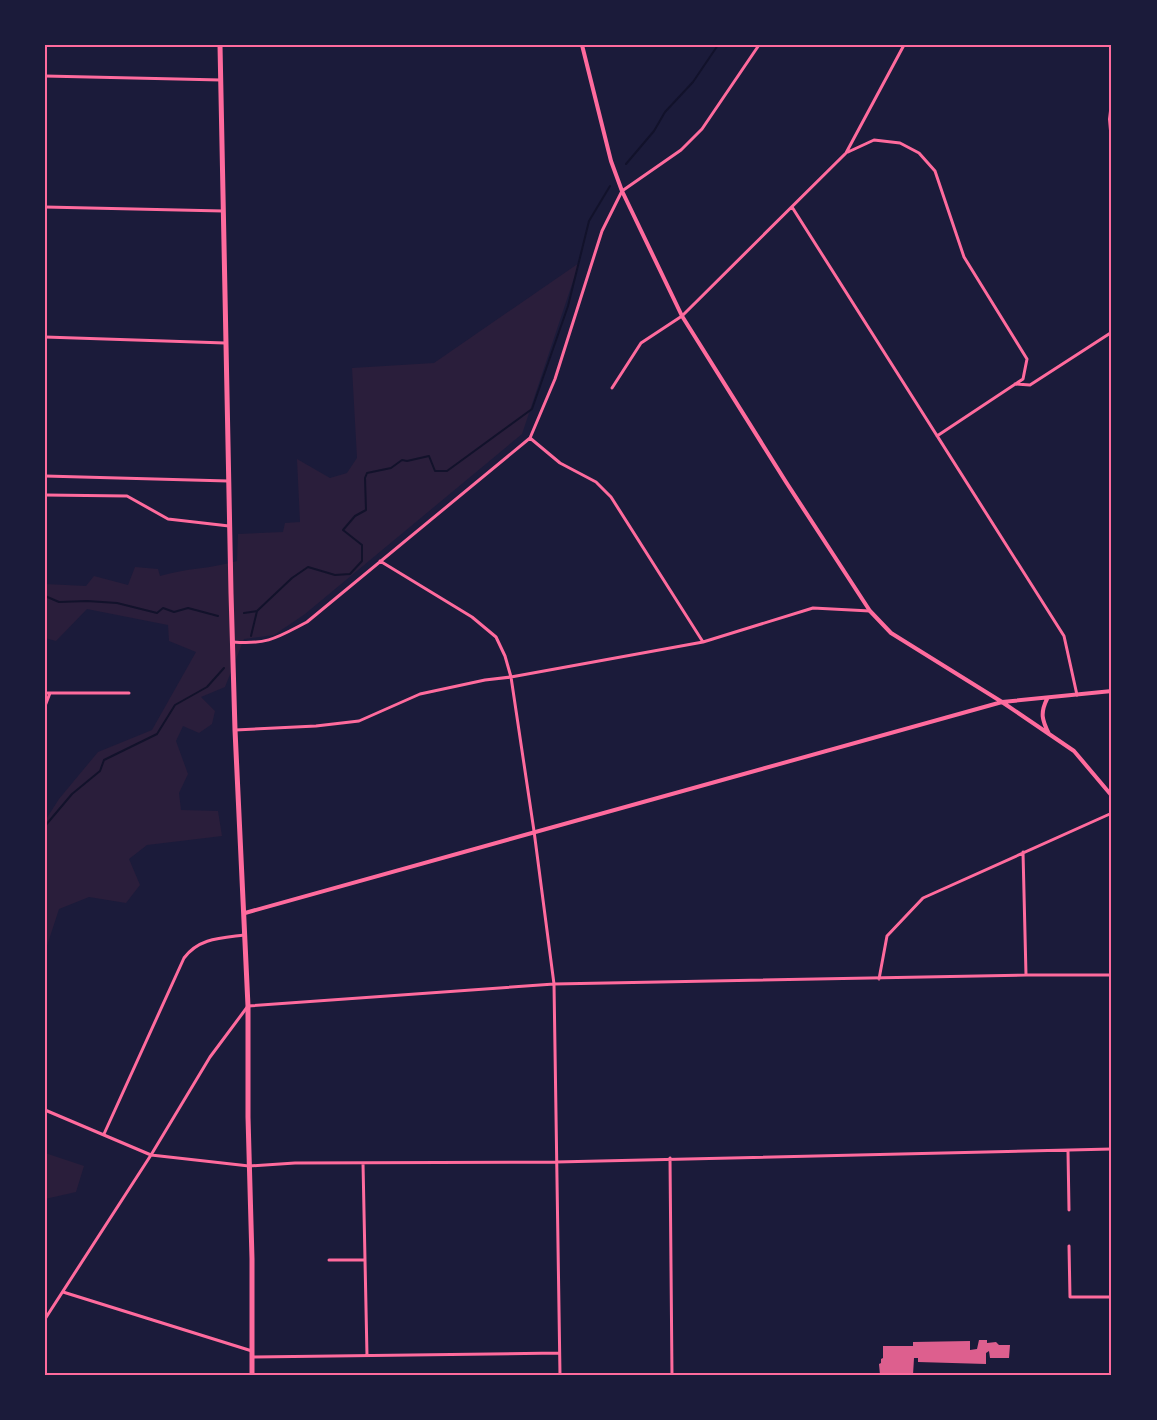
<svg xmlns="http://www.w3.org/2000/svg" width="1157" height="1420" font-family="'DejaVu Sans',sans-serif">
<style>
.green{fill:#2a1e3b}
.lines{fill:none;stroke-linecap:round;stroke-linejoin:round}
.stream{stroke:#12122b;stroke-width:2}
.building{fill:#dd5f8e}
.minor{stroke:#ff6b9d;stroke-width:3}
.tertiary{stroke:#ff6b9d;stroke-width:4}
.primary{stroke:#ff6b9d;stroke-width:5}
.neatline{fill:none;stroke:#ff6b9d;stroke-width:2}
</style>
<rect width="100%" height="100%" fill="#1b1b3a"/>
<path class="green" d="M579,263l-57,171 -217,180 -31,21 -30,4 -19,48 -24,10 14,14 -3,13 -13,9 -16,-7 -7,15 12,33 -9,19 2,17 37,1 4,25 -75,9 -18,14 11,26 -14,18 -37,-6 -30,12 -14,43v-131l14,-22 39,-47 54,-22 44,-78 -27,-11 -1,-16 -81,-16 -31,32 -11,-3v-54l41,2 8,-10 34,9 7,-18 23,2 2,7c26,-8 51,-7 77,-15l1,-27 45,-2 2,-9 15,-1 -3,-63 33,19 17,-5 10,-15 -5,-90 82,-5z
M45,1153l39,13 -8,26 -31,7z"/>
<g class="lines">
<path class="stream" d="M626,164l28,-33 11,-19 28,-30 25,-37
M45,596l14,6 28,-1 30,2 40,10 6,-5 11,4 14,-4 30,8
M244,613l13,-2
M251,636l6,-25 35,-33 16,-11 27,8 15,-1 12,-13v-16l-19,-15 12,-14 11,-6 -1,-32 2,-5 24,-5 11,-8 5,1 22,-5 6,15h12l85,-62 36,-103 21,-85 21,-35
M45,826l27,-32 28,-23 4,-11 53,-26 18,-29 32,-18 17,-19"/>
</g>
<path class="building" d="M979,1340h8v3l9,-1 3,3h11l-1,13h-19l-1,-7 -3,2v11l-68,-2v-4h-4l-1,17h-33l-1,-11 2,-1v-4l2,-1v-12h30v-4l57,-1v9l7,-1z"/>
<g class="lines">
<path class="minor" d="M45,76l176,4
M848,152l26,-12 26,3 19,10 16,18 29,86 63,102 -4,20 -86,57
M45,207l178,4
M792,207l272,429 13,59
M45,337l180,6
M1015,384l15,1 82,-53
M612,388l29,-45 41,-27 164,-163 58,-108
M530,438l30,25 36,19 15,15 92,145
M45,476l183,5
M45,495l82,1 41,23 61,7
M380,561l92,56 24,20 9,19 6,21 23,154 20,153 6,391
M233,642c35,3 45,-5 74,-20l223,-184 25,-59 47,-148 20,-40 59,-41 21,-21 57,-84
M45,693h84
M45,706l5,-13
M235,730l81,-4 43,-5 61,-27 65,-14 26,-3 192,-35 110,-34 57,3
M1023,852l3,123
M879,979l8,-43 36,-38 189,-85
M45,1110l106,45 98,11 46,-3 261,-1 556,-13
M104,1134l80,-176c15,-20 37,-20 60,-23
M1068,1151l1,59
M670,1158l2,217
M363,1163l4,193
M1069,1246l1,51h42
M329,1260h35
M63,1292l189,59
M45,1319l106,-164 59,-98 38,-51 306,-22 472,-9h86
M252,1357l307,-4"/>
<path class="tertiary" d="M582,45l29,116 11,30 60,125 104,166 84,129 21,22 111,69 72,49 38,45
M1112,103l-2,16 2,23
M1047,699c-7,14 -5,21 2,35
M245,913l757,-211 110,-11"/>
<path class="primary" d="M220,45l11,548 4,137 13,276v111l4,142v116"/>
</g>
<rect width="1157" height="1420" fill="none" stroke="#1b1b3a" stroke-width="93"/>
<rect x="46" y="46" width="1064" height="1328" class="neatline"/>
</svg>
